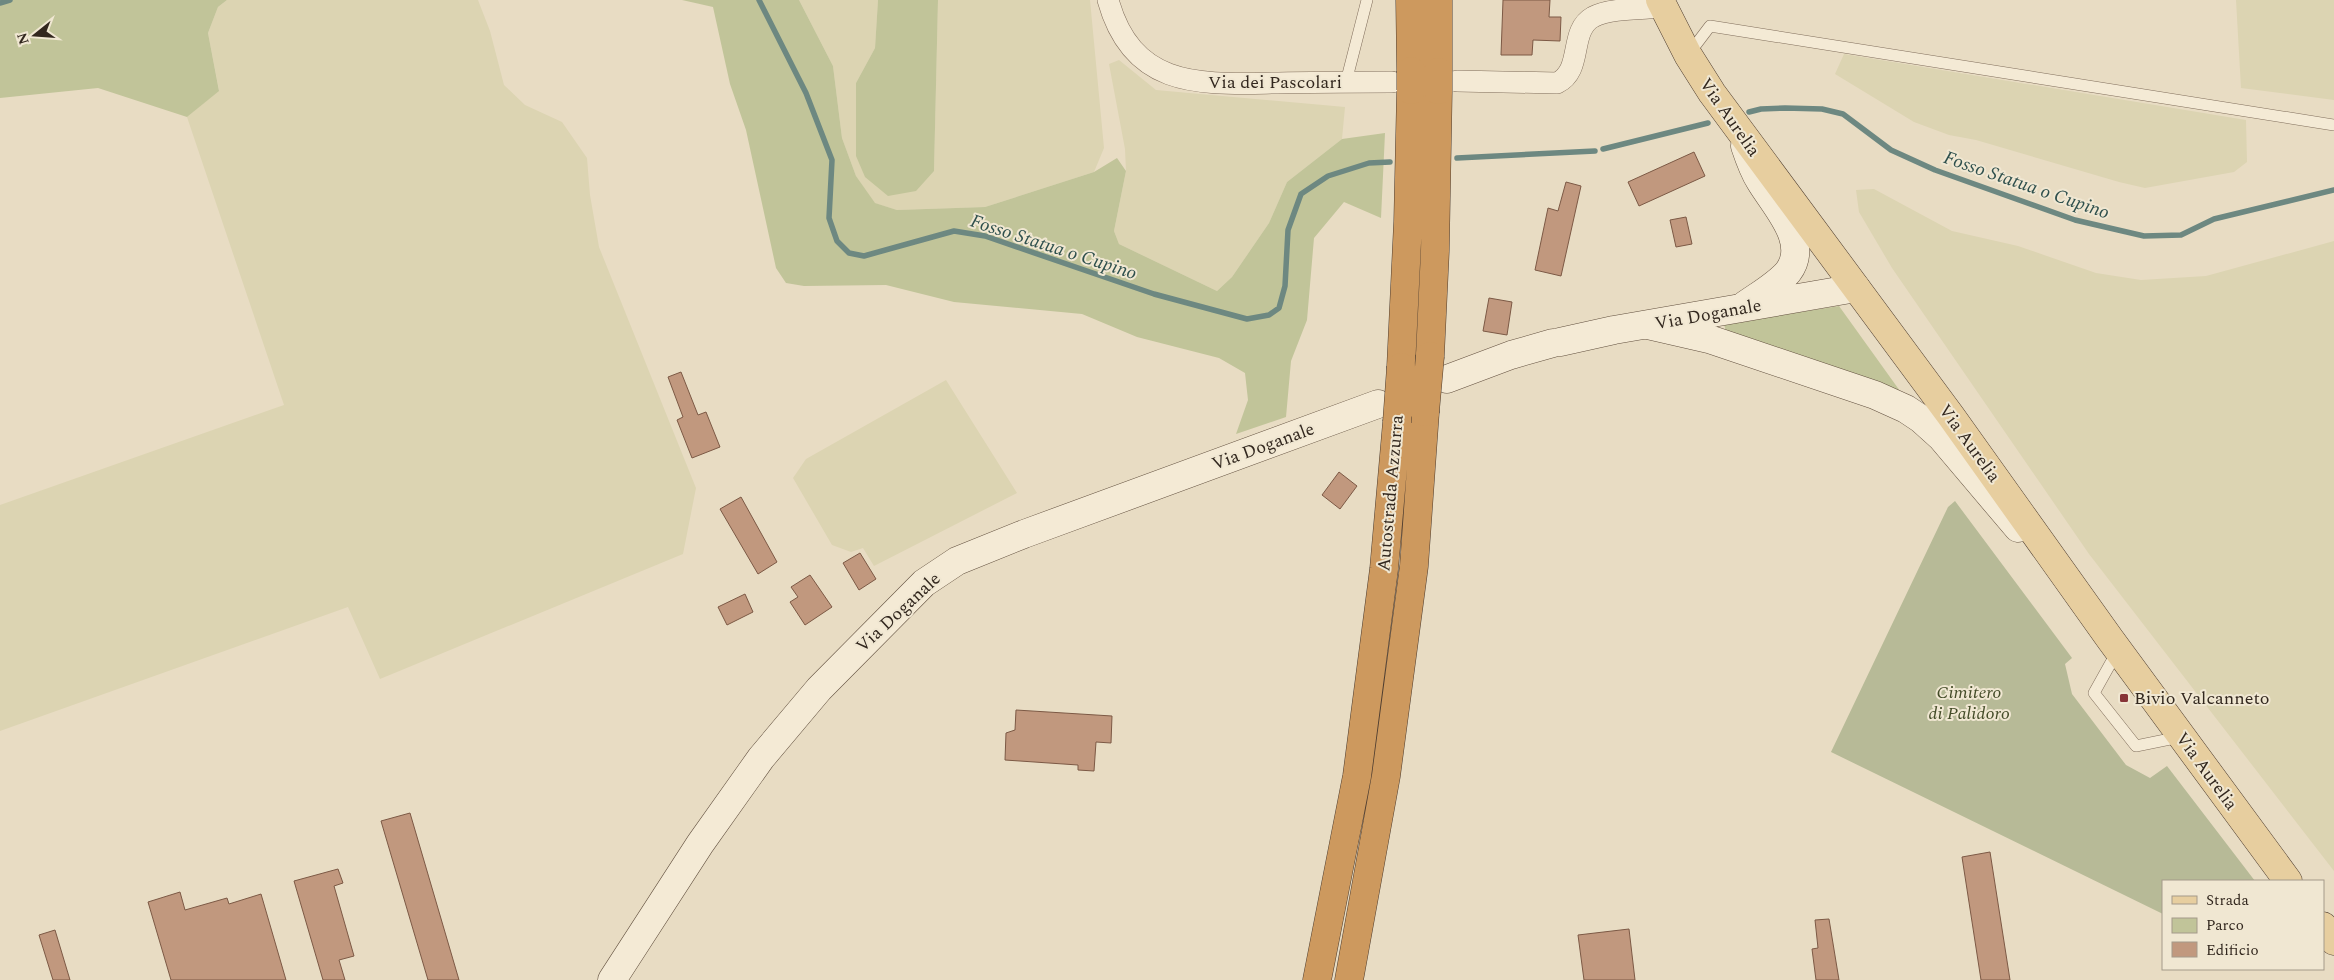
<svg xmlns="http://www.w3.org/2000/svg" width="2334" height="980" font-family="Spectral,serif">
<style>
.farmland{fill:#dcd4b2}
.green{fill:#c1c499}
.cemetery{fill:#b7ba97}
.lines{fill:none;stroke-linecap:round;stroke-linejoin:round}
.stream{stroke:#6d8881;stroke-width:5.5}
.building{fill:#c1987e;stroke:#7c5945}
.service-casing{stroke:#806e5c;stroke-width:12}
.minor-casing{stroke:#806e5c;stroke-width:22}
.secondary-casing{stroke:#62503f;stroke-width:29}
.primary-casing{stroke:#4e3d30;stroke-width:29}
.motorway-casing{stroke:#4e3d30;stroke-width:29}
.service{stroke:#f4ead5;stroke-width:11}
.minor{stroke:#f4ead5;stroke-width:21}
.secondary{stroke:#f4ead5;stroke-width:28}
.primary{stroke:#e7ce9f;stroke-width:28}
.motorway{stroke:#cd995e;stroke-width:28}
.motorway-bridge-casing{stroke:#4e3d30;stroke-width:29;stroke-linecap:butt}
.motorway-bridge{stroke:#cd995e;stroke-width:28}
.poi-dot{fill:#873437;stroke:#f0e7d2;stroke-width:2}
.labels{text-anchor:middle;stroke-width:4;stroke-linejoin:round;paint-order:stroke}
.street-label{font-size:18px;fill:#32271e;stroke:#f0e7d2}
.park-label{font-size:18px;font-style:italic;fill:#444c28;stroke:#f0e7d2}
.poi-label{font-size:18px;fill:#32271e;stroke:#f0e7d2;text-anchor:start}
.water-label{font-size:19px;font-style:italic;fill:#2f504d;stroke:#f0e7d2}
</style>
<rect width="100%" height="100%" fill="#e8dcc3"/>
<path class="farmland" d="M227,0h251l12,31 14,54 21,20 37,17 25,36 3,37 9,52 97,241 -13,66 -303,125 -32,-72 -348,124v-226l284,-100 -97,-288 32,-27 -11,-57 10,-26z
M799,0h79l-3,48 -19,35 78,88 4,-171h152l14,148 -10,24 -109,35 -88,3 -23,-7 -18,-27 -14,-38 -9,-72z
M2236,0h98v100l-93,-12z
M1844,54l402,66 1,42 -13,10 -89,16 -26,-6 -143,-42 -27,-5 -35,-13 -79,-48z
M1119,60l37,30 189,17 -3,32 -55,43 -18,41 -37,54 -15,14 -98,-47 -5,-13 12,-60 -1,-22 -16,-85z
M1874,189l78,42 66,15 78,27 45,7 65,-4 128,-35v630l-245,-317 -197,-286 -33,-56 -3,-22z
M946,380l71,113 -143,73 -11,-18 -12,4 -19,-7 -39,-67 13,-19z"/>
<path class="green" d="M0,0h227l-9,7 -10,26 11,58 -32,26 -89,-29 -98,10z
M682,0h117l34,66 9,72 14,38 19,27 22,7 88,-3 109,-35 23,-14 9,13 -12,60 5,13 98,47 15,-14 37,-54 18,-41 55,-43 43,-6 -4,85 -37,-16 -30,36 -7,82 -16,41 -5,56 -50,17 12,-34 -3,-27 -26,-15 -82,-21 -55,-23 -128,-12 -68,-17 -82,1 -18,-3 -10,-15 -30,-138 -16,-46 -17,-77z
M878,0h60l-4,171 -18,20 -28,5 -23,-19 -9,-21v-73l19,-35z
M1839,306l61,85 -6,1 -168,-60 -2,-8z"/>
<path class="cemetery" d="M1955,501l117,157 -7,6 7,30 54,71 24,13 17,-12 88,115h-92v33l-332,-162 117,-245z"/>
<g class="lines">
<path class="stream" d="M759,0l47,93 26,67 -3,58 8,23 12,12 15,3 90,-25 31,5 169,58 93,25 22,-4 10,-7 6,-22 3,-56 13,-36 27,-18 41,-13 21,-1
M0,3l10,-3
M1749,112l12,-3 24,-1 37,1 21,5 48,36 44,20 140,50 69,16 37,-1 33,-16 120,-29
M1603,149l105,-26
M1457,158l138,-7"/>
</g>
<path class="building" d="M1503,0h47l-1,17h12l-1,24 -27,-1 -1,15h-31z
M1694,152l11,24 -66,30 -11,-24z
M1566,182l15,4 -20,90 -26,-6 13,-62 10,3z
M1686,217l6,27 -16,3 -6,-27z
M1489,298l23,4 -5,33 -24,-4z
M681,372l17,43 8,-3 14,35 -28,11 -15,-38 6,-3 -15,-40z
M1339,472l18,14 -17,23 -18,-14z
M741,497l36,65 -19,12 -38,-65z
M860,553l16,26 -17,11 -16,-27z
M810,575l22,32 -27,18 -15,-23 8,-5 -7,-10z
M745,594l8,18 -26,13 -9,-18z
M1016,710l96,6 -1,27 -15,-1 -2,29 -16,-1v-5l-73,-5 1,-27 9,-3z
M410,813l49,167h-31l-47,-159z
M1990,852l20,128h-29l-19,-123z
M338,869l5,14 -9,3 20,70 -15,4 6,20h-22l-29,-99z
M180,892l5,18 42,-12 2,6 32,-10 25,86h-115l-23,-78z
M1829,919l10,61h-23l-4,-31 6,-1 -3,-28z
M1629,929l6,51h-51l-6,-45z
M55,930l15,50h-17l-14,-45z"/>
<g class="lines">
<defs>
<path id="service" d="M1688,55l22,-29 624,99
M1346,82l21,-82
M2118,650l-24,43 42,53 44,-9"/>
<path id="minor" d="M1108,0c25,90 93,84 170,83 38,-1 76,-1 114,-1
M1457,81l100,2c27,-13 11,-52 36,-66 17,-9 50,-8 70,-10"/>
<path id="secondary" d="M1745,146c4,12 8,24 15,35 14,24 51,61 28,91 -11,13 -29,23 -43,33
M1648,325l61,14 166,56 31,14 15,10 20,18 77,91
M1560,342l54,-12 242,-42
M1447,379l64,-24 42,-12
M612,980l88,-136 61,-86 58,-69 105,-106 33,-22 67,-27 354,-130"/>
<path id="primary" d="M1660,0l28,55 24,38 239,323 159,223 178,242
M2323,926l11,15"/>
<path id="motorway" d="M1410,0l1,71
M1438,0v72
M1430,356l5,-105 3,-161
M1401,367l7,-145 3,-132
M1317,980l40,-204 27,-207 13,-147
M1349,980l37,-204 28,-210 11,-154"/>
</defs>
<use href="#service" class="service-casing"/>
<use href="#minor" class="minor-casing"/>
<use href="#secondary" class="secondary-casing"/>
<use href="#primary" class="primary-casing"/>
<use href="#motorway" class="motorway-casing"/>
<use href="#service" class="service"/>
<use href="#minor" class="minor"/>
<use href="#secondary" class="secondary"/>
<use href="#primary" class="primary"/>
<use href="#motorway" class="motorway"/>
<defs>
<path id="motorway-bridge" d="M1438,72v18
M1411,90v-19
M1425,412l5,-56
M1397,422l4,-55"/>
</defs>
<use href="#motorway-bridge" class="motorway-bridge-casing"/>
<use href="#motorway-bridge" class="motorway-bridge"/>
</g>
<rect class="poi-dot" x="2119" y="693" width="10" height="10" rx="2.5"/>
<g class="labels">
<g class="street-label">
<text x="1275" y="88">Via dei Pascolari</text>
<text transform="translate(1730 117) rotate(55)" y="6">Via Aurelia</text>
<text transform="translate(1708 314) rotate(-10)" y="6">Via Doganale</text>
<text transform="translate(1970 443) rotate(54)" y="6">Via Aurelia</text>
<text transform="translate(1263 446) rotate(-20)" y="6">Via Doganale</text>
<text transform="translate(1390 493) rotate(-85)" y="6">Autostrada Azzurra</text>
<text transform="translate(898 612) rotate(-43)" y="6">Via Doganale</text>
<text transform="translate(2207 771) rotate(54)" y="6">Via Aurelia</text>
</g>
<g class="park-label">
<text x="1969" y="698">Cimitero<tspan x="1969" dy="21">di Palidoro</tspan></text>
</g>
<g class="poi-label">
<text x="2134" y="704">Bivio Valcanneto</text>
</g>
<g class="water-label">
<text transform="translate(2027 184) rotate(19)" y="7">Fosso Statua o Cupino</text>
<text transform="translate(1054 246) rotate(18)" y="7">Fosso Statua o Cupino</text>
</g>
</g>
<rect x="2162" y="880" width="162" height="90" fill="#f0e7d2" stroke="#a49a8a"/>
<rect x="2172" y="896" width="25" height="8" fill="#e7ce9f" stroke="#a49a8a"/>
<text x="2206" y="905" font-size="15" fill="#32271e">Strada</text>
<rect x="2172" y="918" width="25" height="15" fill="#c1c499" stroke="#a49a8a"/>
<text x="2206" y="930" font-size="15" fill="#32271e">Parco</text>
<rect x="2172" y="942" width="25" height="15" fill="#c1987e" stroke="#a49a8a"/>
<text x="2206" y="955" font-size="15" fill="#32271e">Edificio</text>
<g transform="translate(35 35) rotate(253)" stroke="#f0e7d2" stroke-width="4" paint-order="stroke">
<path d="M0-4L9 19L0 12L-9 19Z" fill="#32271e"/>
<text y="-8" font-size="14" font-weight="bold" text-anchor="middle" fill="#32271e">N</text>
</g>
</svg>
